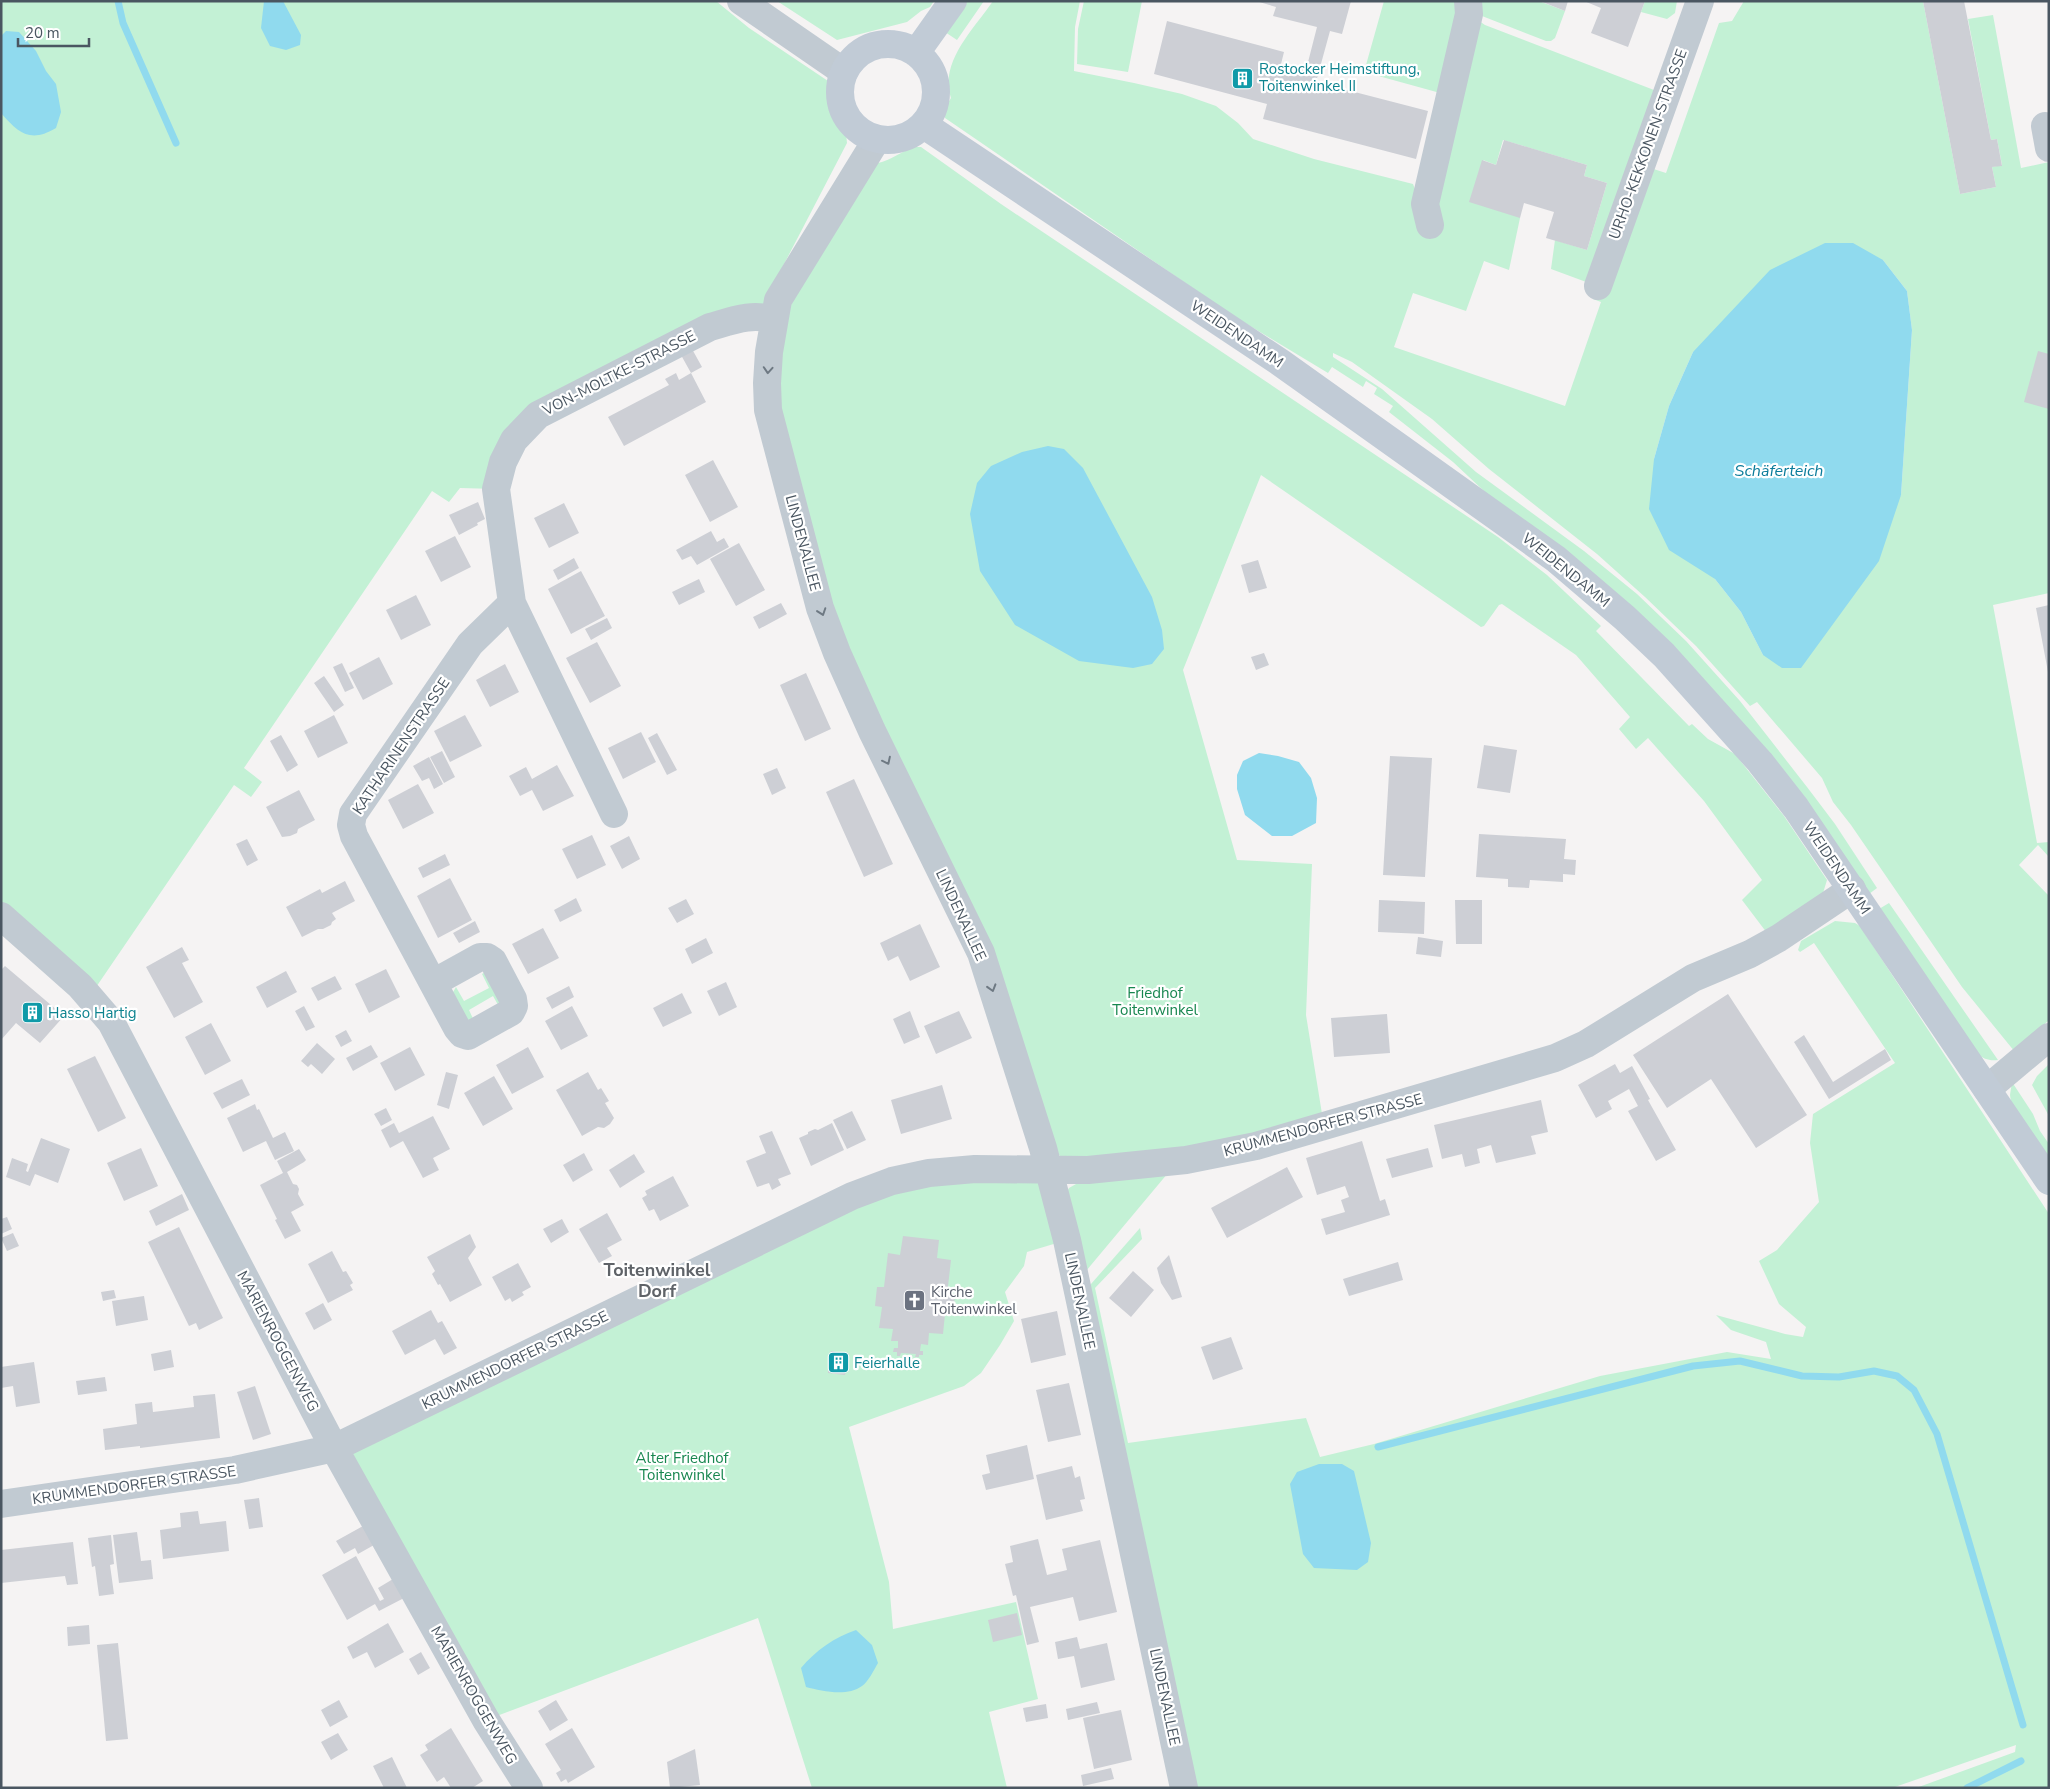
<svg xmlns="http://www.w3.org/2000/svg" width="2050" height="1789" font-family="'Nunito Sans',sans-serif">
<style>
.green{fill:#c3f1d5;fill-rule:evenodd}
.water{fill:#90daee}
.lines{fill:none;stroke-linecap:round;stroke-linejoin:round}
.stream{stroke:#90daee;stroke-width:7}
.building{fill:#cdcfd5}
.street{stroke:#c1cad2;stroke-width:28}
.secondary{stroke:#c1cbd6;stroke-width:28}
.oneway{stroke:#6e7983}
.labels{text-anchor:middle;stroke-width:4.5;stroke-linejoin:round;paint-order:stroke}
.culture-label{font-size:15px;fill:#0d838f;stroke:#fff;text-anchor:start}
.street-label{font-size:15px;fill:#4a5661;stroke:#fff}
.park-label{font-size:15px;fill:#17864f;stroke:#fff}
.worship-label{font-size:15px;fill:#5b616d;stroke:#fff;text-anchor:start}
.water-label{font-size:16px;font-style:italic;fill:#0c7c9b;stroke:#fff}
.quarter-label{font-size:18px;font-weight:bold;fill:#5f6368;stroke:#fff}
</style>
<rect width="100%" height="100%" fill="#f5f3f3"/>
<path class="green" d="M1,1h715l33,27 82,55 9,34 6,16 1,10 -77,148 -4,26 -228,98 -42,74 -36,-1 -11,14 -17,-11 -188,277 18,14 -11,15 -17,-12 -144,211 -89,-80z
M777,1h157l-4,6 -9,4 -14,11 -70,18z
M966,1h18l-27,39 -12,-8z
M993,1h87l-5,26 -1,44 60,12 48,11 34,12 22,17 15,16 61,20 99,25 3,8 35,-96 -87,-24 20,-71h84l1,13 16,11 182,70 -26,70 25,8 53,-150 13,-2 12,-20h179l37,193 36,-7 -4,-20 10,-2 -5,-26 -6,1 -23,-121 25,-4 28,153 28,-6v431l-56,12 44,238 12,-1v15l-11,-12 -19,20 30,31v124l-34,32 -53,-65 -111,-162 -18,-23 -11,-24 -65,-76 -7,4 -54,-60 -51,-49 -48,-43 -108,-85 -57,-50 -80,-57 -19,-9v4l49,32 94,83 108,79 53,43 49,47 54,60 67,86 28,37 42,64 -8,6 -88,-125 -328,-307 -64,-50 4,-6 -19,-12 3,-6 -11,-7 -3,6 -31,-20 -4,6 -96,-58 -287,-197 -2,-7 8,-13c-12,-36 23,-69 42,-97zM1503,140l84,25 -3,11 23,7 -20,67 -32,-10 -4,29 46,17 -4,13 8,3 -36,104 -171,-59 19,-54 53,18 18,-50 25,9 11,-52 -37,-58 13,5zM1883,260l24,31 5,39 -11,165 -138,160 -22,-43 -26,-33 -61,-120 15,-53 24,-54z
M1084,1h58l-14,71 -51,-8 1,-35z
M1475,1h64l26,10 -10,27 -4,3h-5l-64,-25z
M1645,1h32l-2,12 -8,6 -26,-7z
M913,147h8l80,57 497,333 49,38 54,51 -5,5 93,95 3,-2 16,15 27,15 49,62 43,64 -4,13 -56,40 -25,-33 20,-20 -58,-79 -56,-63 -12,11 -17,-20 11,-12 -54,-62 -74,-51 -3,1 -15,21 -3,1 -220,-152 -78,195 54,190 75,4 -6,151 17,105 -120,31 -133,11 -10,-6 -5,-7 -74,-196 -161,-345 -51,-256 68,-146 41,-43c13,-3 23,-11 35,-16z
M1889,903l109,157c-9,1 -14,-1 -21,-6l-98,-145z
M1835,921l20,2 5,3 189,288v574h-133l99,-36 1,-7 -124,43h-702l-106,-496 56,-64 2,11 -47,49 33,155 178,-25 14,39 54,-13 226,-68 127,-24 44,7 -5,-17 -35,-12 -15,-15 69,19 18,3 3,-10 -27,-23 -20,-43 18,-11 42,-48 -9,-59 3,-29 82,-51 -81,-120 -14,9 -2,-2 3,-9z
M485,972l8,3 9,37 -9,-16 -24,14 7,15h-7l-17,-31 4,-7 8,14 25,-13 -7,-14z
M2049,1064v52l-17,-31 5,-9z
M2012,1082l21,32 7,17 9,13v16l-38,-58 -1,-7z
M1049,1171l18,69 -40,12 -3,14 -19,26 9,29 -14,24 -19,28 -17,13 -115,41 40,155 4,47 123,-27 22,97 -49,13 18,76h-195l-54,-170 -272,102 -152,-272 518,-252z
M1168,1173l-87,104 -16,-82 4,-7 14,-8z"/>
<path class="water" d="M264,1h19l18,34 -1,10 -14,5 -16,-4 -9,-18z
M6,31l13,1 17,19 10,20 10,13 5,28 -5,16c-25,15 -37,6 -55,-15v-77z
M1825,243h28l30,17 24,31 5,39 -11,165 -22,66 -78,107h-19l-19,-13 -22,-43 -26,-33 -46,-29 -20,-41 5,-50 15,-53 24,-54 77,-82z
M1048,446l16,3 19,19 69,129 10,33 2,19 -12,15 -19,4 -54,-7 -64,-36 -35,-54 -10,-57 7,-31 14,-17 31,-14z
M1259,753l19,3 21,6 12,16 6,20 -1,25 -24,13h-20l-27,-21 -8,-26v-14l6,-14z
M1319,1464h23l12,7 17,72 -3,19 -11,8 -43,-2 -11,-14 -13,-70 7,-12z
M856,1630l16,15 6,18c-4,7 -10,19 -16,23 -15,11 -40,5 -56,1l-5,-19c14,-17 34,-31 55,-38z"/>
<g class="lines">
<path class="stream" d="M118,1l5,22 53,120
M1378,1447l315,-81 47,-5 62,15 37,1 35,-6 23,5 17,14 23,44 86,291
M1967,1788l54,-27"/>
</g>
<path class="building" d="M1256,1h95l-9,33 -12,-3 -14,51 112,29 -12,48 -153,-40 4,-15 -113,-30 13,-53 117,31 -3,12 25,6 11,-43 -44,-11 3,-9z
M1540,1h28l-3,10z
M1584,1h61l-17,46 -37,-14 10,-25z
M1923,1h41l27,139 6,-1 5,27 -10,1 4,20 -36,7z
M1504,140l83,25 -3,11 23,7 -20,67 -41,-12 8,-26 -30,-9 -4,15 -51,-16 13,-42 14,5z
M692,349l10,18 -11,6 -10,-18z
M2038,351l11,3v55l-25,-7z
M676,373l3,7 12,-7 15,29 -82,44 -16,-29 61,-32 -4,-6z
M713,460l25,47 -28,15 -25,-47z
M478,502l7,17 -8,4 1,2 -19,10 -10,-20z
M564,503l15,30 -30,15 -15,-30z
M711,531l6,11 7,-4 5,9 -32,18 -6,-9 -9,4 -6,-10z
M455,536l16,31 -30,15 -16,-31z
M739,543l26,47 -29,16 -26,-47z
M574,558l5,10 -21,12 -5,-10z
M1258,560l9,28 -18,5 -8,-28z
M581,571l24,45 -34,18 -23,-45z
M699,579l6,13 -26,13 -7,-13z
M416,595l15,30 -30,15 -15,-30z
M781,603l6,11 -28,15 -6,-12z
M2049,605v67h-1l-12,-64z
M607,618l5,10 -21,12 -6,-11z
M597,642l24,44 -31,17 -24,-45z
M1264,653l5,12 -13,5 -5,-13z
M379,657l14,27 -30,16 -14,-27z
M342,663l12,25 -9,4 -12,-25z
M505,664l14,28 -29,15 -14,-27z
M806,673l25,56 -26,12 -25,-56z
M324,676l20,29 -10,7 -20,-29z
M334,715l14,28 -30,15 -14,-27z
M465,715l17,31 -32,16 -16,-31z
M641,732l15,30 -33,17 -15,-31z
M657,733l20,37 -10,5 -19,-37z
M281,735l17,30 -11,7 -17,-31z
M1484,745l33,5 -7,43 -33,-5z
M442,751l13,26 -11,6 -14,-26z
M1390,756l42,2 -7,119 -42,-2z
M429,757l14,27 -9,5 -5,-11 -7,3 -9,-15z
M557,765l17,31 -31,15 -11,-21 -12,6 -11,-20 17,-9 6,12z
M777,768l9,20 -14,7 -9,-21z
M854,779l39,85 -29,13 -38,-85z
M418,784l16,29 -31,16 -15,-29z
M299,790l16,30 -17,9 -1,4 -7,3 -8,1 -16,-30z
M1479,834l87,5 -2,20 12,1 -1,15 -12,-1v8l-33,-2 -1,8 -21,-1v-8l-32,-2z
M592,835l14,30 -29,14 -15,-30z
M629,836l11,23 -18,10 -12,-23z
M247,839l11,21 -11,6 -11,-22z
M445,854l5,11 -27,13 -5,-10z
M450,878l22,42 -34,18 -21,-42z
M345,881l10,20 -23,12 4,6 -4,3 -1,3 -8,4h-5l-16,8 -16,-30 34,-18 2,4z
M576,898l6,13 -22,11 -6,-12z
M686,899l8,15 -17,9 -9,-15z
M1379,900l46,2 -1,32 -46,-2z
M1455,900h27v44h-26z
M475,921l5,11 -21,11 -6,-10z
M920,924l20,43 -30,14 -12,-25 -10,5 -8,-18z
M543,928l16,30 -31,16 -16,-30z
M1418,937l25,4 -2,16 -25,-3z
M706,938l7,15 -21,11 -7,-15z
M182,947l7,13 -7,3 21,39 -29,16 -28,-51z
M5,966l59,50 -24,27 -24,-20 -15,17v-70z
M386,969l14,28 -31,16 -14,-29z
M286,971l11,21 -30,16 -11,-21z
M335,976l7,13 -24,12 -7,-13z
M726,982l11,25 -18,9 -12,-25z
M569,986l5,11 -22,12 -6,-11z
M682,993l10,20 -29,14 -10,-19z
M1728,994l79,121 -51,33 -45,-69 -44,29 -34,-53z
M304,1006l11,21 -9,4 -11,-20z
M572,1006l16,30 -27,14 -16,-29z
M910,1011l10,26 -16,7 -11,-25z
M959,1011l13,27 -36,16 -12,-28z
M1387,1014l3,39 -56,4 -3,-39z
M211,1023l20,38 -26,14 -20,-38z
M346,1030l6,11 -11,6 -6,-11z
M1804,1035l29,47 52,-33 6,11 -62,39 -35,-57z
M317,1043l18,16 -13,15 -11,-10 -3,3 -7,-6z
M371,1045l7,12 -25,14 -7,-13z
M410,1047l15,28 -30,16 -15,-28z
M528,1047l16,30 -32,17 -16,-29z
M95,1056l31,62 -28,14 -31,-63z
M1615,1064l5,9 12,-7 18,33 -2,1 28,50 -20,11 -28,-50 10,-5 -9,-17 -21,12 4,8 -16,9 -18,-33z
M446,1072l12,3 -9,34 -12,-4z
M588,1072l10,18 3,-2 8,13 -4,2 9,15 -4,6 -6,4 -6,-1 -16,9 -26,-46z
M494,1076l19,33 -30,17 -19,-33z
M242,1079l8,16 -28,14 -9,-16z
M942,1085l10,34 -51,15 -10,-34z
M1541,1100l7,32 -17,4 5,18 -40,9 -5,-18 -14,4 3,14 -15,4 -3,-13 -20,5 -8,-34z
M255,1104l2,6 2,-1 14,29 12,-6 9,19 -19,9 -9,-19 -23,11 -16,-34z
M386,1108l6,12 -11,6 -7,-12z
M852,1111l14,29 -19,9 -14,-29z
M433,1116l17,33 -17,9 6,12 -16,8 -20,-37 -13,7 -9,-18 13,-7 5,10z
M832,1123l12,27 -33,16 -12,-28 9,-4v-2l7,-3 3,1z
M772,1131l19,43 -13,5 3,6 -9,5 -3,-7 -12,4 -11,-26 20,-8 -7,-17z
M41,1138l29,11 -12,34 -23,-9 -5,12 -24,-9 6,-19 16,6 -2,7 2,1z
M1362,1141l18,60 5,-2 5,16 -64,20 -5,-16 24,-7 -4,-12 8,-3 -4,-11 -28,9 -11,-37z
M141,1148l17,38 -34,15 -17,-38z
M1428,1148l5,19 -41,11 -6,-19z
M299,1149l7,11 -2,2 -17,10 6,12 4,1 2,4 -1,5 6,11 -13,7 10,19 -16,8 -10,-19 2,-1 -17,-34 23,-12 -6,-12z
M584,1153l9,17 -20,12 -10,-17z
M634,1154l11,18 -25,16 -11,-18z
M1287,1167l16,30 -76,41 -16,-30z
M673,1176l16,30 -29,15 -6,-12 -5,2 -7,-13 5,-3 -2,-4z
M182,1194l7,16 -33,16 -7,-15z
M607,1213l15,27 -15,8 5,8 -13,7 -20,-34z
M7,1217l5,12 -11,5v-15z
M562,1219l7,13 -18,11 -8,-14z
M179,1227l44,91 -24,12 -3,-7 -7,3 -41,-84z
M13,1233l6,13 -12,5 -6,-13z
M470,1234l6,13 -8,11 14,27 -32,17 -10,-18 -2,1 -6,-11 3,-3 -8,-14z
M903,1236l36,4 -2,18 14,2 -4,35 8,1 -2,19 -8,-1 -2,20 -14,-1 -1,12 -7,-1 -1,7h3v4h-4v2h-4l1,-3 -15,-1 -1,3h-3v-4h-4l1,-4h4v-7h-7l2,-12 -14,-1 3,-21 -7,-1 2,-19h7l4,-34 12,2z
M332,1251l11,21 3,-1 7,12 -3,2 3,5 -25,13 -20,-39z
M1169,1255l13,42 -10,3 -11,-17 -4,-15z
M1398,1262l5,18 -54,16 -6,-17z
M518,1263l13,24 -9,5 2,3 -12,7 -2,-4 -5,3 -13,-24z
M1133,1271l21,19 -23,27 -22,-19z
M114,1290l2,8 -13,3 -2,-9z
M144,1296l4,24 -32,6 -4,-25z
M323,1303l9,17 -18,10 -9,-17z
M431,1310l7,13 4,-2 15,27 -13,7 -9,-16 -30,16 -13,-24z
M1057,1311l9,44 -35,8 -10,-44z
M1231,1337l12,32 -30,11 -12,-33z
M171,1350l3,17 -20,4 -3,-17z
M831,1351l18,3 -4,21 -17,-2z
M34,1362l6,41 -24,4 -3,-21 -12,2v-21z
M105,1377l2,14 -29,4 -2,-14z
M1069,1383l12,52 -33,7 -12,-52z
M255,1386l16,48 -18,6 -16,-48z
M215,1394l5,44 -80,10v-2l-35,4 -2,-21 34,-5 -2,-20 17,-2 1,10 41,-5 -1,-11z
M1027,1445l7,34 -48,11 -4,-15 8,-2 -4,-18z
M1072,1466l3,12 5,-2 5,23 -5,1 3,11 -37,9 -10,-45z
M259,1498l4,29 -14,2 -5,-29z
M198,1511l2,13 26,-3 3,30 -66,8 -3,-29 21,-3 -1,-14z
M363,1526l11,19 -16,9 -3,-6 -11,6 -8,-13z
M137,1532l4,29 10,-1 2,19 -34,4 -6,-48z
M111,1535l3,29 -4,1 4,29 -15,2 -4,-30 -3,1 -4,-29z
M1038,1539l9,36 20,-5 -5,-21 38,-9 17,72 -38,9 -6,-24 -43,10 9,35 -12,3 -11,-50 -3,1 -8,-32 8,-2 -3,-16z
M73,1542l5,42 -11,1 -2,-9 -64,7v-33z
M356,1556l24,45 4,-2 -6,-11 15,-9 11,19 -25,13 -4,-7 -28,16 -25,-45z
M1017,1613l5,22 -29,7 -5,-22z
M388,1623l16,29 -29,16 -8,-16 -14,7 -6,-12z
M89,1625l1,19 -22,2 -1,-19z
M1077,1637l3,12 27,-6 8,37 -34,8 -7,-32 -16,3 -3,-17z
M118,1643l10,96 -22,2 -9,-96z
M421,1652l9,16 -12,7 -9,-16z
M339,1700l9,17 -18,10 -9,-17z
M556,1700l12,20 -18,11 -12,-20z
M1097,1702l3,11 -32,7 -2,-11z
M1046,1704l2,14 -22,4 -3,-14z
M1121,1710l11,50 -38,9 -11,-51z
M451,1728l32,53 -11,7h-21l-7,-11 -7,5 -17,-27 8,-5 -3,-5z
M572,1728l23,39 -27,16 -2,-4 -5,3 -5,-9 5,-3 -16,-26z
M338,1733l10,17 -17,10 -10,-18z
M695,1749l5,36 -30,3 -3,-26z
M392,1757l15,31h-23l-11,-22z
M1111,1768l3,11 -31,7 -2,-11z"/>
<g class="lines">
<path class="street" d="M741,1l103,71
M2045,126l4,22
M877,139l-99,161 -9,52 -2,31 1,27 52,198 17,45 35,78 109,222 62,195 24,92 117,548
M1430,225l-5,-21 44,-190 -1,-13
M1598,286l102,-285
M614,814l-102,-211 -16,-114 7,-27 11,-22 24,-25 172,-88c18,-5 46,-16 63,-6
M1,916l79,70 31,36 223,426 152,272 43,68
M433,983l47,-26h7l6,4 20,38 1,7 -3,6 -43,24 -6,-2 -5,-6 -103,-192 -3,-11 2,-11 117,-170 42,-41
M1987,1089l62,-52
M1,1504l234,-34 99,-22 518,-252 40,-15 37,-8 46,-4 113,1 98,-10 70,-14 299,-88 31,-14 107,-66 57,-24 29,-16 73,-49"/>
<path class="secondary" d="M840 92a48 48 0 1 1 96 0a48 48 0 1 1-96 0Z
M916,53l37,-52
M924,125l357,238 275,196 69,59 39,37 96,107 36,46 253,373"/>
</g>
<defs><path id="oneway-chevron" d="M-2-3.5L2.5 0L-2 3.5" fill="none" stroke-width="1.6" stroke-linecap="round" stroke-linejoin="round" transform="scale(1.25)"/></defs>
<g class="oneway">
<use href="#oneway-chevron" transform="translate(768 370) rotate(94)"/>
<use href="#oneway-chevron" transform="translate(822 612) rotate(71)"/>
<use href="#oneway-chevron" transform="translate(887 761) rotate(64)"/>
<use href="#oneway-chevron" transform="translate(992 988) rotate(73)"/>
</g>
<defs>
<symbol id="building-square" viewBox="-11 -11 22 22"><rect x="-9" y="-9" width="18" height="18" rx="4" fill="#0f9aa8" stroke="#fff"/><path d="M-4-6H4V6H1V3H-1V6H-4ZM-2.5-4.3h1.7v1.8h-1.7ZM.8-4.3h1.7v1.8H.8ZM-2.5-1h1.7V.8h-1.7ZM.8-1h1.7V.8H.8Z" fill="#fff"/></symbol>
<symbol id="church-square" viewBox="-11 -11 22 22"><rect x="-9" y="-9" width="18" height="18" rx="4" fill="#6b7280" stroke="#fff"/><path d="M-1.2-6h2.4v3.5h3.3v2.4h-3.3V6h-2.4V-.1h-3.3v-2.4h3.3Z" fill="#fff"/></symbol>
</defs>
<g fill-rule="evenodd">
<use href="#building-square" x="1230" y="66" width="25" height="25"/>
<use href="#building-square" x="20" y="1000" width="25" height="25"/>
<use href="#church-square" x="902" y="1288" width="25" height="25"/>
<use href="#building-square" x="826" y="1350" width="25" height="25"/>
</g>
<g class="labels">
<g class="culture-label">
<text x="1259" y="74">Rostocker Heimstiftung,<tspan x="1259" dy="17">Toitenwinkel II</tspan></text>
<text x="48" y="1018">Hasso Hartig</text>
<text x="854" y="1368">Feierhalle</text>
</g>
<g class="street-label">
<text transform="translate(1648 144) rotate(-70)" y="5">URHO-KEKKONEN-STRASSE</text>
<text transform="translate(1237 334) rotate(34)" y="5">WEIDENDAMM</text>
<text transform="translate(619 373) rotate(-27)" y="5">VON-MOLTKE-STRASSE</text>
<text transform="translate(803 543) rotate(75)" y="5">LINDENALLEE</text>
<text transform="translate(1566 570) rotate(39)" y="5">WEIDENDAMM</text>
<text transform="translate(401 746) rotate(-56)" y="5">KATHARINENSTRASSE</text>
<text transform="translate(1837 868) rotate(56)" y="5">WEIDENDAMM</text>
<text transform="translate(961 915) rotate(65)" y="5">LINDENALLEE</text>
<text transform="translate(1323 1125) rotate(-15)" y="5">KRUMMENDORFER STRASSE</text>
<text transform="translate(1080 1301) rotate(78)" y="5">LINDENALLEE</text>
<text transform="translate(278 1341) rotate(62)" y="5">MARIENROGGENWEG</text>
<text transform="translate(515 1360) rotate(-26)" y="5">KRUMMENDORFER STRASSE</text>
<text transform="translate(134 1485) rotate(-8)" y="5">KRUMMENDORFER STRASSE</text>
<text transform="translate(474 1695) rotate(60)" y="5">MARIENROGGENWEG</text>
<text transform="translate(1165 1697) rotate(78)" y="5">LINDENALLEE</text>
</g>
<g class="park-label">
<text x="1155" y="998">Friedhof<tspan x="1155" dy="17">Toitenwinkel</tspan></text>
<text x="682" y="1463">Alter Friedhof<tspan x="682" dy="17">Toitenwinkel</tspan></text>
</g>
<g class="worship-label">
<text x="931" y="1297">Kirche<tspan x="931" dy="17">Toitenwinkel</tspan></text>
</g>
<g class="water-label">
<text x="1779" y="476">Schäferteich</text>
</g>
<g class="quarter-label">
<text x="657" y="1276">Toitenwinkel<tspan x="657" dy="21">Dorf</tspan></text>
</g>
</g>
<rect width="2050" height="1789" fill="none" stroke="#4a5661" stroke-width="5"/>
<path d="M18 38v8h71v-8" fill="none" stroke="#4a5661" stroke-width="2.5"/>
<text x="25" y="38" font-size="15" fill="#4a5661" stroke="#ffffff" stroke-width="4" paint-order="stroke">20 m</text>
</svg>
